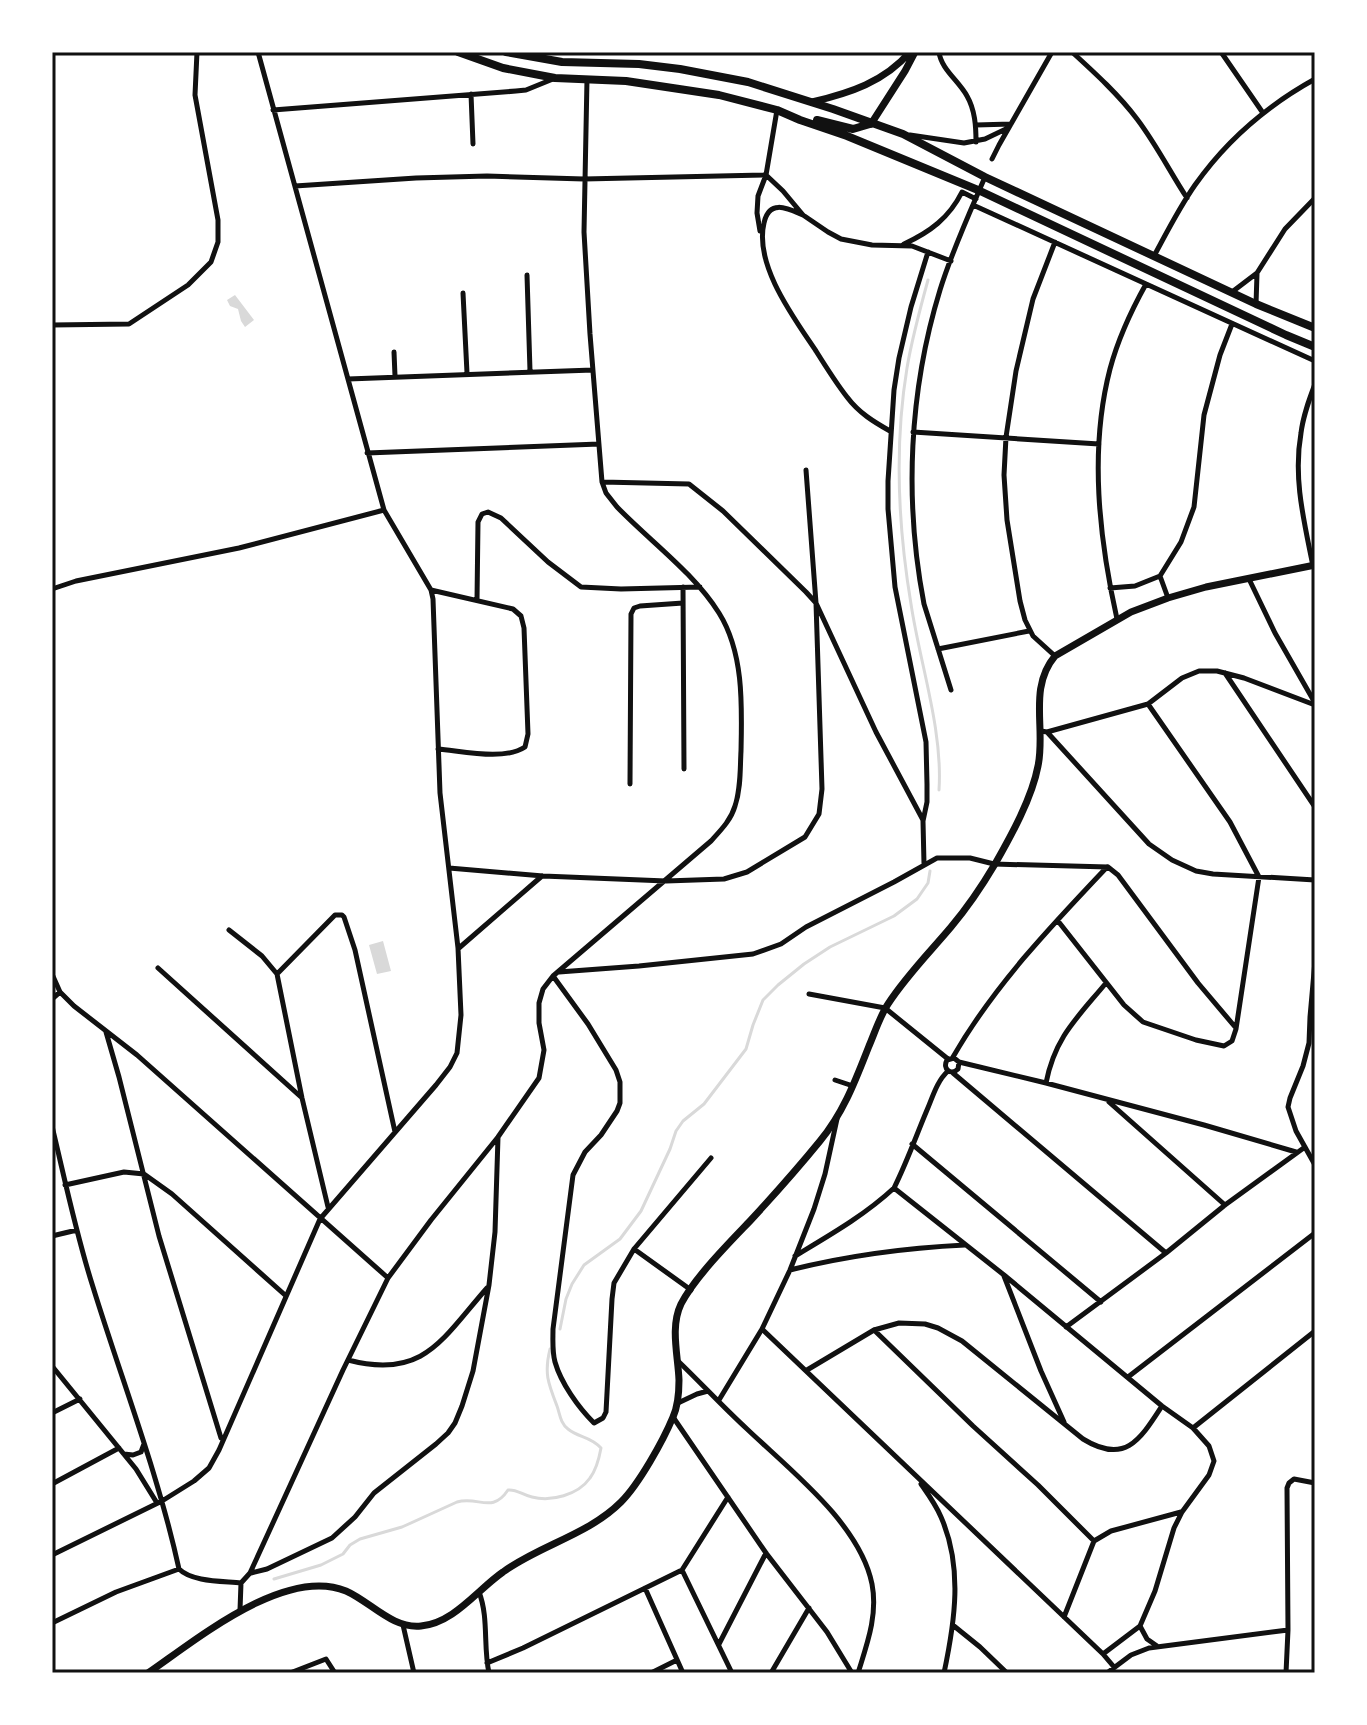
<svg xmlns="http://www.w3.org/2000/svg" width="1367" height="1725" font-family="Inter,sans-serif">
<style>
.water{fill:#d9d9d9}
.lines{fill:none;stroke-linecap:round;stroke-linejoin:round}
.stream{stroke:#d9d9d9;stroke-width:3}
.minor{stroke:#111;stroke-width:5}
.tertiary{stroke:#111;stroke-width:7}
.secondary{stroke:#111;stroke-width:7}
.primary{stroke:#111;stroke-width:8}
.neatline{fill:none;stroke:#111;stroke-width:3}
</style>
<rect width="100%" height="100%" fill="#fff"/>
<path class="water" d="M235,295l19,25 -9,7 -4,-6 -3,-12 -8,-3 -3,-6z
M383,941l8,30 -14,3 -8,-29z"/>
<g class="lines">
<path class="stream" d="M928,280c-8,29 -16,58 -21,88 -13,79 -9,158 4,236 9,60 32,126 28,186
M560,1329l6,-30 6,-15 12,-19 36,-26 21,-28 29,-62 6,-18 7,-10 21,-17 42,-55 7,-24 10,-25 15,-15 26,-21 26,-17 64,-31 23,-17 11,-16 2,-12
M274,1579l47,-14 22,-11 7,-9 10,-6 42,-12 55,-25c22,-6 35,12 51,-12 9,-1 14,5 24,7 19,5 46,-2 58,-19 6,-8 9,-19 11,-30 -11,-12 -22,-10 -33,-19 -8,-6 -8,-15 -11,-23 -9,-23 -13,-33 -7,-57"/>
<path class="minor" d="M939,52c2,17 20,29 28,44 8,14 9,30 9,46
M1072,52c23,21 47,43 65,67 19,25 33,53 50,79
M1221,52l42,61
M471,94l2,50
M273,110l243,-19 10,-1 27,-11
M976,125l35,-1
M910,135l54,8 21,-4 23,-11
M992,159l7,-14 53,-93
M766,175l17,16 20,24 25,17 13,7 31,6 40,1 39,15
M295,186l121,-8 71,-2 97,3 182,-4
M973,205l342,156
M803,215c-16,-7 -34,-16 -39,8 -10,42 30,95 52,128 10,16 20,32 31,46 12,16 27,25 43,34
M760,231l-3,-18 1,-17 8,-21 11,-65
M1055,242l-22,57 -17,72 -10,66 -2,38 3,45 13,81 5,19 8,16 22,20
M904,244c26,-12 45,-26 58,-52l14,7
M1154,256c13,-24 25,-48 41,-71 31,-44 73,-80 120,-106
M527,275l3,96
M1232,292l25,-19 28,-44 30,-31
M463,293l4,80
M1256,304l1,-30
M52,325l77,-1 59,-39 23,-23 7,-20v-22l-23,-125 2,-43
M394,352l1,24
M348,379l245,-9
M913,432l186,12
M367,453l232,-9
M602,482l87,2 34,27 83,81 10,11 60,129 47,88
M1313,566c-9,-45 -20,-88 -12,-133 2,-17 8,-33 14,-49
M1249,579l26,54 40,70
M683,587l1,182
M1110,588l25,-2 25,-10
M52,589l24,-8 163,-33 145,-38
M431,590l82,19 8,7 3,12 4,106 -3,13c-21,14 -63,4 -87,2
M1168,598l-8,-22 21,-34 13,-35 10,-92 16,-60 12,-31
M477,600l1,-78 4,-8 6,-2 13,6 47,44 33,25 40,2 79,-2
M1117,619c-18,-81 -28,-169 -7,-250 8,-30 21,-58 36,-85
M938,649l91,-18
M1225,673l90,134
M951,690l-27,-86c-20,-104 -15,-213 16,-314 12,-39 29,-76 45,-113
M1041,731l6,1 102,112 23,16 24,11 17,3 102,6
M1047,732l101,-28 34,-26 17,-7h18l27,7 71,27
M630,784l1,-170 3,-6 6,-2 43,-3
M924,864l-1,-43 4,-19v-18l-1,-42 -31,-155 -7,-78v-28l6,-91 5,-32 12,-51 17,-55
M1108,867l10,8 80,108 38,45
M449,868l94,8 123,5 58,-2 23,-7 58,-35 14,-23 3,-25 -6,-186 -10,-133
M1058,921l66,84 19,17 53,18 28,6 8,-5 4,-12 23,-152 -29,-55 -82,-118
M229,930l33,26 15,18 25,124 26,109
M459,948l83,-72
M1315,961l-5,56 -1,26 -6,23 -13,32 -2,9 8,24 19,34
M158,968l143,129
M559,972l80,-6 114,-12 28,-10 25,-17 88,-45 43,-24h33l24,6 114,3
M52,974l8,18 14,14 63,49 251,223
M277,974l58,-59h7l2,2 11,33 40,182
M553,976l35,48 28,46 4,12v21l-3,8 -16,24 -16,17 -12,23 -20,154c0,11 -1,22 2,33 6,21 23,45 39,61l9,-5 3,-6 6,-113 2,-16 20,-34 77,-91
M809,994l76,14 63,51
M52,999l8,-7
M106,1032l13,45 40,159 62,202
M953,1057c40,-70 98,-131 154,-190
M959,1062l-1,7c-7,7 -16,0 -11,-9l7,-2 5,4 87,21 158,42 92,27
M953,1073l213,180
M835,1080l18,6
M1046,1083c9,-46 31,-65 60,-100
M1109,1102l116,103
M52,1126c13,54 24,108 41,161 29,94 65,186 86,282
M912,1144l189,158
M65,1185l59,-13 20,2 28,20 113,101
M894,1188c13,-26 22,-52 33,-78 6,-14 10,-29 21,-39
M52,1236l25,-6
M634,1249l57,41
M795,1256c35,-21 70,-41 99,-68l110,87 158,131 31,22 16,18 5,15 -5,14 -27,37 -8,16 -19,63 -15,35 7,13 10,7
M790,1270c60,-15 113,-22 175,-25
M1004,1276l37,95 23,51
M1066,1327l100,-74 59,-48 80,-58
M762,1329l341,325 11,13
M874,1330l99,96 65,59 56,56
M348,1360c76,20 94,-21 139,-72
M678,1361c23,22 45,46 69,68 43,41 113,95 125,155 6,31 -5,60 -14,89
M52,1366l84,103 21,34
M807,1370l67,-40 25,-7 26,1 13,4 24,13 121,98c42,26 57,1 79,-33
M1128,1377l187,-144
M719,1400l43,-71 28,-59 24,-61 11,-35 12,-55
M678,1403l19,-9 11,-3
M52,1413l28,-14
M673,1417l93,136 61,79 25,41
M1193,1428l122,-97
M124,1454l9,1 8,-3 3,-8
M52,1484l67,-36
M921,1484c7,10 15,21 20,33 22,50 14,104 3,156
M52,1555l110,-54 32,-20 15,-13 10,-18 101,-231 116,-134 14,-18 7,-14 4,-38 -3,-67 -18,-155 -7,-194 -2,-9 -47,-80 -126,-458
M179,1569c13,13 44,12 62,14
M682,1570l50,103
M251,1573l16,-4 65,-31 23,-21 19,-24 62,-49 12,-11 7,-10 7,-17 11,-35 16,-86 6,-53 3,-95
M645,1588l38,85
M479,1592c10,26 4,54 10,81
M240,1610l1,-27 9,-10 93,-203 45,-92 43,-58 67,-83 41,-59 5,-28 -5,-27v-20l4,-14 10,-13 158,-135c10,-11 20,-21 24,-35 6,-18 5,-37 6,-55 1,-45 3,-98 -22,-138 -26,-41 -68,-71 -102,-106l-11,-14 -4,-11 -12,-148 -6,-102 3,-153
M1064,1617l30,-76 17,-10 70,-19
M52,1623l64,-31 63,-23
M403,1625l11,48
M954,1626l26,21 27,26
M719,1644l47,-91
M1103,1654l37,-28
M487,1663l36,-15 159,-78 46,-73
M290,1673l36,-14 9,14
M651,1673l26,-13
M771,1673l38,-65
M1107,1673l24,-18 18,-7 139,-18
M1286,1673l2,-43 -1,-142 2,-5 5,-4 21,4"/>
<path class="tertiary" d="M148,1673c48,-33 137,-107 198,-82 25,11 46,38 75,35 33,-3 56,-36 82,-54 37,-27 85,-37 118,-70 18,-18 42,-61 52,-85 5,-11 6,-25 6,-37 -1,-25 -9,-53 2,-76 14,-27 48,-61 69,-83 24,-26 48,-53 70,-80 24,-29 36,-62 49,-95 6,-14 11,-30 19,-42 18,-28 42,-52 63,-77 16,-19 31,-41 44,-63 16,-28 37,-66 43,-98 8,-37 -10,-78 17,-110l76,-44 37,-14 38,-11 109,-22"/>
<path class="secondary" d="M812,102c38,-9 72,-20 98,-50
M871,124l34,-53 10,-19"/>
<path class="primary" d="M458,52l45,16 52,10 71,3 93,14 58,15 23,10 47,16 131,54 308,145 29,12
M506,52l56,10 77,2 41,5 68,13 85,27 70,25 82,43 271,127 59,24
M817,120l36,9 17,-5"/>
</g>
<rect width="1367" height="1725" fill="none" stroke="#ffffff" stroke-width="108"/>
<rect x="54" y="54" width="1259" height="1617" class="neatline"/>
</svg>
